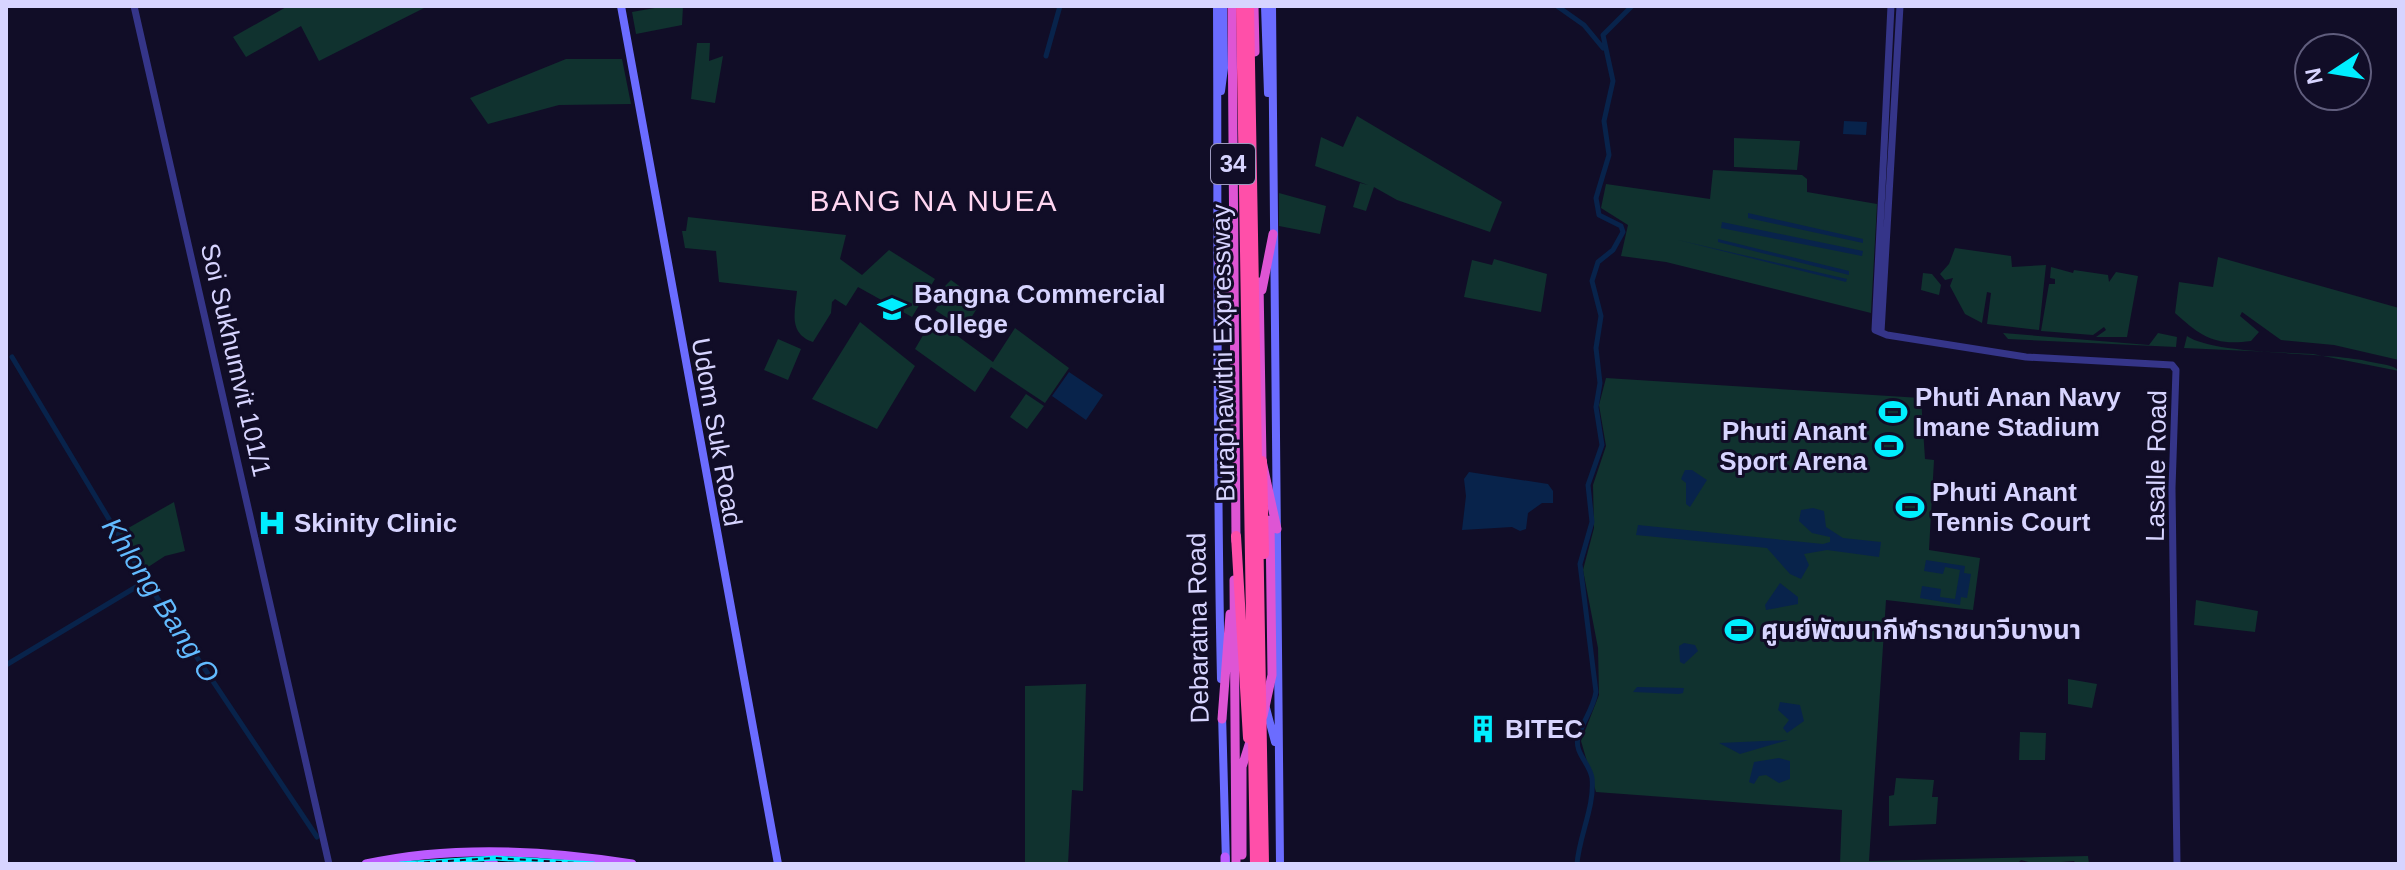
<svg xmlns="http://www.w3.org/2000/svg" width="2405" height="870" font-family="Arial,'Noto Sans Thai',sans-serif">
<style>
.green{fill:#10322f}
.water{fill:#08234b}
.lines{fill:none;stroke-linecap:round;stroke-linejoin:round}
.canal{stroke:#08234b;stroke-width:5}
.tertiary{stroke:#353589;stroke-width:7}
.secondary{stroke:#6b6cff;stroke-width:8}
.primary{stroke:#bc5bff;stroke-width:9}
.trunk{stroke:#de55d4;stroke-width:9}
.motorway{stroke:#ff4fa9;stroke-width:10}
.rail-casing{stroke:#0ef;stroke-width:5}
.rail{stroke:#110d27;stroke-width:2;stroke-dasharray:6;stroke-linecap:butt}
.labels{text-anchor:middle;stroke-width:6;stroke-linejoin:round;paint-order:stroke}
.shield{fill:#110d27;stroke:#9c98be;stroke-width:2}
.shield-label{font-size:24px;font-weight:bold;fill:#d7d4ff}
.poi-label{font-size:26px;font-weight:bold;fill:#d7d4ff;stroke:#110d27;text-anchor:start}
.street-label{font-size:26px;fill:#d7d4ff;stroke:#110d27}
.water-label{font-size:28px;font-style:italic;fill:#62bbff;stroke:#110d27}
.quarter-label{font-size:30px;letter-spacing:2px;fill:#ffd6f1;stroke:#110d27}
</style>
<rect width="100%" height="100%" fill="#110d27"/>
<path class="green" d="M288,6h140l-109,55 -18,-35 -55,31 -13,-20z
M666,6h17l-1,19 -46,9 -4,-22z
M697,43h13l-1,18 14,-5 -8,47 -24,-4z
M566,59h56l9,45 -72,1 -71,19 -18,-26z
M1357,116l145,86 -12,30 -93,-32 -23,-13 -8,24 -13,-4 7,-24 8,2 -53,-19 6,-29 22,10z
M1734,138l66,3 -3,29 -63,-3z
M1713,170l89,5 5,4v13l70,12 -6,109 -205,-51 -45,-6 7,-31 -27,-17 5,-24 104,15z
M1279,193l47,13 -6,28 -41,-8z
M688,217l158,18 -6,24 22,16 27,-25 46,29 -23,38 -54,-30 -12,19 -11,-7 -3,3 -1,11 -18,29c-25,-9 -18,-30 -16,-51l-78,-9 -3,-31 -31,-3 -3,-17h4z
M1955,248l56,8 1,11 34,-2 -7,65 -52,-6 4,-31 -4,-1 -5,31 -17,-9 -15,-28 3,-8 -8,2 -5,-6 9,-10z
M2218,257l181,51v52l-65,-15 -53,-5 -39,-28 -2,4 19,16 -8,9c-38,5 -50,-5 -76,-28l4,-31 34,5z
M1494,259l53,15 -6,38 -77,-15 8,-37 20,5z
M2051,267l22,6 1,-3 34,5 1,7 7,-10 22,4 -11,61h-31l10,-7 -2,-3 -11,8 -52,-4 8,-47h6v-5l-5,-1z
M1923,273l9,1 9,11 -2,10 -18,-5z
M951,280l30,22 -17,27 -29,-19 14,-21 -4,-3z
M933,318l60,44 22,-34 54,40 -24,35 -54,-36 -16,25 -60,-43z
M860,322l55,44 -38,63 -65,-30z
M2003,333l146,12 9,-12 19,4 -1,10 -168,-8z
M2187,336c29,20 140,15 184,26 10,2 23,3 28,9l-86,-17 -129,-6z
M778,339l23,10 -13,31 -24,-10z
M1606,378l315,20 4,61 9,1 -5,90 51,8 -7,52 -87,-10 -17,261 219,-5 1,8h-13l-2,-3 -38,3 -15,-4 -4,4h-177l2,-54 -246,-18 -15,-51 18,-46 -1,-47 -15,-78 11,-42 -1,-43 13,-39 -7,-41z
M1026,394l18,12 -17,23 -17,-12z
M174,502l11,49 -20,5 -26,17 -23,-38z
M2196,600l62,11 -3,21 -61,-7z
M2068,679l29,5 -5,24 -24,-4z
M1086,684l-3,107 -11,-1 -4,74h-43v-178z
M2020,732l26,1 -1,27h-26z
M1896,778l38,2 -2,17h6l-2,27 -47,2v-30l5,-1z"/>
<path class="water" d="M1844,121l23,1 -1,13 -23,-1z
M1748,213l115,26v4l-115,-25z
M1722,222l141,29 -1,5 -141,-28z
M1718,239l131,32v4l-131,-33z
M1678,240l169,39 -1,3z
M1069,372l34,23 -17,25 -34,-24z
M1685,470h7l15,10 -17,27 -4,-3v-21l-5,-4z
M1469,472l79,12 5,7v12h-11l-14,10 -2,16 -6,2 -8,-4 -50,3 4,-34 -2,-17z
M1813,508l11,3 2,16 17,11 38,4 -2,15 -52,-7 -23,4 5,11 -8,14 -11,-5 -23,-26 -131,-13 2,-10 185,19 7,-2v-5l-18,-4 -13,-12 2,-11z
M1926,560l39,6 -1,7 7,1 -4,24 -6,-1 -1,8 -40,-7 2,-12 19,3 -1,8 15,2 5,-29 -15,-3 -2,7 -19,-3z
M1780,583l18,14v7l-32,6 -1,-5z
M1684,643l11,2 3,6 -14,13 -4,-2 -1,-16z
M1637,687l47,1 -1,5 -4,1 -46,-2z
M1780,702l20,3 4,16 -17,12 -4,-5 6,-8 -11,-10z
M1788,740l-48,14 -21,-11z
M1779,758l11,3v18l-11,4 -13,-8 -7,1 -5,8 -5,-2 5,-20z"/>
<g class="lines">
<path class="canal" d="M1557,6l27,19 19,23
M1046,56l14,-50
M12,357l134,224 171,256
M6,665l140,-84
M1577,864c2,-28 18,-58 15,-86 -2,-14 -18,-26 -14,-40 4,-16 15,-28 18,-46l-16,-128 12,-42 -4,-37 14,-40 -6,-38 4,-24 -4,-35 5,-32 -9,-35 6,-19 15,-12 10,-18 -2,-6 -22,-11 -3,-17 13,-43 -5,-34 9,-40 -10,-46 29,-29"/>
<path class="tertiary" d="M134,6l195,858
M1891,6l-16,324 12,5 139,22 146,8 4,5 -4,118 5,376
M1881,332l19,-326"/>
<path class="secondary" d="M621,6l157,858
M1217,6c1,225 -1,449 4,673
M1265,6l3,87
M1272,6l8,858
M1221,91l3,-23 -1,-62
M1266,708l9,34
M1222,713l4,150"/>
<path class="primary" d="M1225,857v7
M366,864c87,-19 179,-14 266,0
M488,864h6"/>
<path class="trunk" d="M1232,6l4,535
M1254,6l1,46
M1219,262l12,46
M1259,282l3,179 15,68
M1262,290l11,-56
M1234,580l2,284
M1263,716l9,-41 -2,-155
M1222,719l8,-105
M1242,855v-88l11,-35"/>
<path class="motorway" d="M1241,6l14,858
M1249,6l15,858
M1262,461l2,93
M1236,536l12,202"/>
<defs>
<path id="rail" d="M400,864l95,-6 99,6"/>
</defs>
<use href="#rail" class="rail-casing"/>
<use href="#rail" class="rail"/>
</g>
<defs>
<symbol id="university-bare" viewBox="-9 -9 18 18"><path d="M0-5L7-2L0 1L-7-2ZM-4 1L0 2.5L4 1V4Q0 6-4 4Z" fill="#0ef" stroke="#110d27" stroke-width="2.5" paint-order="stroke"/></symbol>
<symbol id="stadium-bare" viewBox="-9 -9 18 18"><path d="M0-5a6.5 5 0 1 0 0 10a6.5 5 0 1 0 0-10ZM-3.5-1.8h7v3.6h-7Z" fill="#0ef" stroke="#110d27" stroke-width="2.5" paint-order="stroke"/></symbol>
<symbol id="hospital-bare" viewBox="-9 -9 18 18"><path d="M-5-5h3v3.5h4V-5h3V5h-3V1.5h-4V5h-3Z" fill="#0ef" stroke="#110d27" stroke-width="2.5" paint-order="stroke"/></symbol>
<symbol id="building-bare" viewBox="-9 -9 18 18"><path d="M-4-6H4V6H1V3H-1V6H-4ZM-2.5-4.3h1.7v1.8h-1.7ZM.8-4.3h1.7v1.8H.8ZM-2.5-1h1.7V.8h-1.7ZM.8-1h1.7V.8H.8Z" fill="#0ef" stroke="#110d27" stroke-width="2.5" paint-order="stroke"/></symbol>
</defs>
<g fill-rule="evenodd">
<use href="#university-bare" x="872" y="289" width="40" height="40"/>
<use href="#stadium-bare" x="1873" y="392" width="40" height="40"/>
<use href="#stadium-bare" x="1869" y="426" width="40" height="40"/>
<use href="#stadium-bare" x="1890" y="487" width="40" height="40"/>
<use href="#hospital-bare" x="252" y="503" width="40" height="40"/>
<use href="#stadium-bare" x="1719" y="610" width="40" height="40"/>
<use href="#building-bare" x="1463" y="709" width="40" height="40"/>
</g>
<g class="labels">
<rect class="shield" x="1211" y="144" width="44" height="40" rx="6"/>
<g class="shield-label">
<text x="1233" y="172">34</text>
</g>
<g class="poi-label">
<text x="914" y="303">Bangna Commercial<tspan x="914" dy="30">College</tspan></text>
<text x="1915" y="406">Phuti Anan Navy<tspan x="1915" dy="30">Imane Stadium</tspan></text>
<text x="1867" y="440" text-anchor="end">Phuti Anant<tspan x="1867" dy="30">Sport Arena</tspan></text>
<text x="1932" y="501">Phuti Anant<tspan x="1932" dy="30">Tennis Court</tspan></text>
<text x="294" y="532">Skinity Clinic</text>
<text x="1761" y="639">ศูนย์พัฒนากีฬาราชนาวีบางนา</text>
<text x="1505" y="738">BITEC</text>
</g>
<g class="street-label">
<text transform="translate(1223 353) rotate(-91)" y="9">Buraphawithi Expressway</text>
<text transform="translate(236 360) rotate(77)" y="9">Soi Sukhumvit 101/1</text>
<text transform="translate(717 432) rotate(80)" y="9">Udom Suk Road</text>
<text transform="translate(2156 466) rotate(-89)" y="9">Lasalle Road</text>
<text transform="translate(1198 628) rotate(-91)" y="9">Debaratna Road</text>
</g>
<g class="water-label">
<text transform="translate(161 600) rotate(57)" y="10">Khlong Bang O</text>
</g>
<g class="quarter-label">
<text x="934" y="211">BANG NA NUEA</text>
</g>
</g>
<rect width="2405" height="870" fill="none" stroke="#d7d4ff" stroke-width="16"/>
<g transform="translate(2333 72) rotate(258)"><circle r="38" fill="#110d27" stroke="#605d7d" stroke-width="2"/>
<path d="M0-6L14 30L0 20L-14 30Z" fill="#00eeff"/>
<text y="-12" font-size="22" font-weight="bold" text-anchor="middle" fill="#d7d4ff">N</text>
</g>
</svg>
